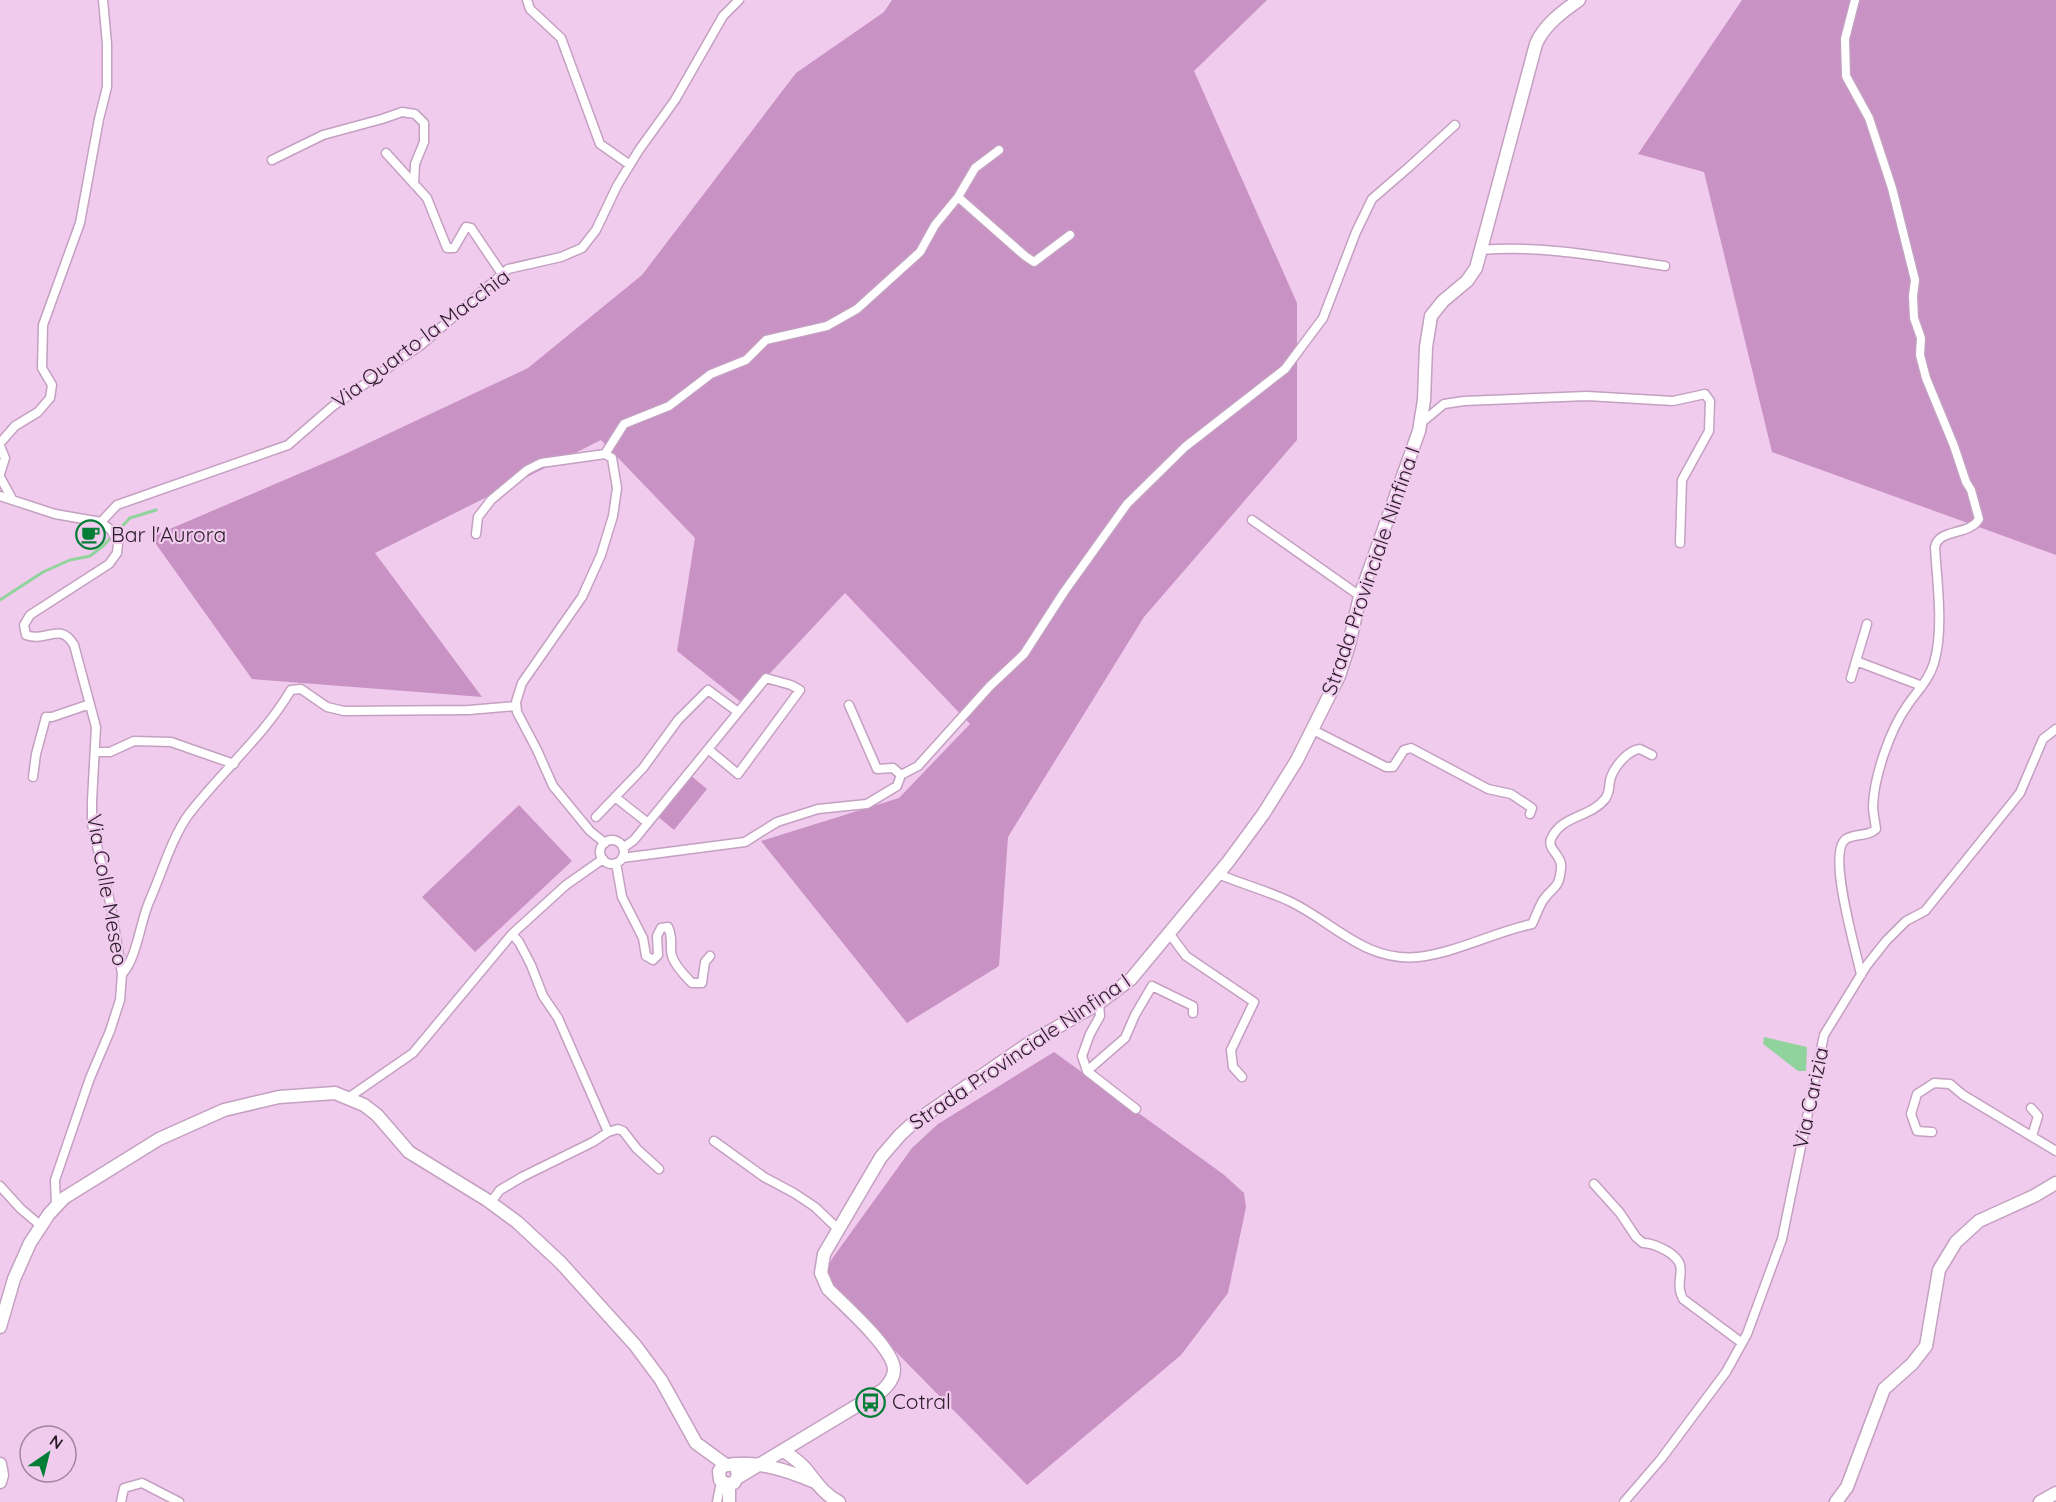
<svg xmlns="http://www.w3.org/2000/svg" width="2056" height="1502" font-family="Quicksand,sans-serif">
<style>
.green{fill:#c892c4}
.water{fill:#91d39d}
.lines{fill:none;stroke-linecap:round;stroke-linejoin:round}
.stream{stroke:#91d39d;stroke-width:3}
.street-casing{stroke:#c4a0c1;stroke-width:11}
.secondary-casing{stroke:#c4a0c1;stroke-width:15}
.street{stroke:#fff;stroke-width:8}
.secondary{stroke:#fff;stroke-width:12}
.labels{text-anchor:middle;stroke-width:4.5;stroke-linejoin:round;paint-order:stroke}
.street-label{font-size:21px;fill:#2a1c29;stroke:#f1cbed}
.poi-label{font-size:21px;fill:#2a1c29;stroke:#f1cbed;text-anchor:start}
</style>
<rect width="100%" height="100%" fill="#f1cbed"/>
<path class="green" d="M892,0h375l-73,71 103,232v137l-153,177 -136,220 -9,129 -92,57 -146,-182 138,-43 71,-74 -125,-131 -103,110 -65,-52 18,-113 -94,-98 -226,113 107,144 -230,-18 -101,-142 192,-82 185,-87 114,-93 154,-202 88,-61z
M1742,0h314v555l-284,-103 -68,-280 -66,-18z
M690,775l17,14 -33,41 -17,-14z
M519,805l53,56 -97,91 -53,-55z
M1054,1052l169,122 21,19 2,14 -18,86 -47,62 -154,130 -196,-199c-4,-13 -5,-19 3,-30l78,-108 26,-24z"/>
<path class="water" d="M1764,1037l43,10 -1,24h-8l-35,-27z"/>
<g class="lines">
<path class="stream" d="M0,600l43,-28 27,-12 20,-4 13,-10 27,-28 26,-8"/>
<defs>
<path id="street" d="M527,0l3,9 31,29 39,106 30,21
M1855,0l-10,39 1,37 23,42 23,70 23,92 -2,16 1,22 7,20 -1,17 6,23 28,68 12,36 5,8 8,29c-10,17 -40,9 -44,28 2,36 9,82 -1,116 -5,17 -17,28 -27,43 -17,24 -33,70 -34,100 0,7 2,15 3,23 -8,8 -21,4 -30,10 -20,13 11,114 15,136
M386,153l41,45 20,50h7l12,-21 5,1 31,46
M272,160l51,-25 59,-16 20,-7 13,2 9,9v19l-9,22 -1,20
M958,197l17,-29 24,-18
M1481,250c63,-5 122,7 184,16
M1421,423l23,-19 20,-3 123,-5 86,5 32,-7 5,7 -1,30 -27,49 -2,63
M0,443l15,-17 23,-14 12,-14 2,-13 -10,-17 1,-43 37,-102 19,-104 8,-32v-43l-4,-44
M0,446l5,12 -5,16
M605,454l19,-30 45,-18 42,-32 35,-14 20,-20 61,-14 30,-17 63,-57 15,-27 23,-28 67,59 9,6 36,-27
M0,477l12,22
M0,496l55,18 46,8 10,8 7,13 -1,10 -8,11 -79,51 -6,10 2,10c21,8 34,-14 48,10l22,82 -4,74v23l19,83 11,67 -2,26 -10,31 -20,47 -35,102 1,26
M1252,520l108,76
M101,522l16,-17 171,-60 45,-39 88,-61 87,-76 53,-12 21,-9 14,-18 21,-44 22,-36 36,-50 48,-84 16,-16
M476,534l2,-17 13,-17 36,-30 14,-7 64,-9 7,4 5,30 -4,28 -12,39 -19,42 -60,86 -6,19 1,10 20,38 16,36 37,45 15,12
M1867,624l-11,37 66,25
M1851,678l5,-17
M1313,730l73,37h7l11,-17 7,-2 77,41 23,5 21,14 -2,6
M95,752h15l24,-11 37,1 63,22
M901,775l17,-9 72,-80 34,-32 40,-62 63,-88 58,-57 100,-78 38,-51 33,-86 16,-33 37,-32 46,-42
M33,777l3,-23 10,-37h6l38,-13
M615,797l33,26
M596,817l47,-49 35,-48 30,-30 30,22
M600 852a12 12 0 1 1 24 0a12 12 0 1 1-24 0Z
M623,848l11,-8 132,-162 25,7 9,5 -62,84 -30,-25
M622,858l123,-16 32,-20 41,-13 49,-5 30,-18 4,-11 -8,-7 -16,1 -28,-64
M616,863l6,34 21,41 3,18 7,4 5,-5 -1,-19 4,-8 7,-1c6,13 1,18 4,29 3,10 13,20 20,27h10l3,-21 5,-6
M1218,874c24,10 50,17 73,28 43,21 74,60 127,55 37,-4 77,-25 114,-33 4,-8 7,-18 12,-25 10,-14 15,-9 17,-31 2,-12 -14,-18 -10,-29 10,-24 39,-21 54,-40 6,-8 3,-14 6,-22 4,-11 17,-27 29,-28l12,6
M1169,933l17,23 68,46 -23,48 2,17 9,10
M512,934l7,8 12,23 12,31 15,22 50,114
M122,974c15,-16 18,-51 27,-72 12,-27 23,-65 40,-88 33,-43 74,-77 102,-124l10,-1 26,18 17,4 125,-1 47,-4
M1099,1003l1,13 -10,18 -8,22 5,15 49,38
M1087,1071l38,-33 10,-23 17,-29 41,20v7
M348,1098l65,-45 99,-119 54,-49 37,-26
M2031,1108l7,8 -6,20
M1932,1132l-15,-1 -6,-17 6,-20 17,-11 16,1 13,11 93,56
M714,1141l50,36 30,16 21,14 23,22
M1594,1184l26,29 16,24 7,6c9,0 16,4 24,8 26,16 5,27 16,48l59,44
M0,1186l21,23 19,16
M490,1203l10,-13 22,-13 71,-35 15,-10 10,-3 5,2 14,18 22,20
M121,1502l3,-14 18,-5 37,19
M717,1502l4,-20
M1624,1502l37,-43 65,-87 21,-38 35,-95 42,-204 43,-70 19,-24 20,-20 19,-10 95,-118 23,-54 13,-10"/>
<path id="secondary" d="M0,1327l14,-48 16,-36 19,-29 15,-16 95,-59 65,-29 55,-13 56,-4 29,12 13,10 32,37 78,48 30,22 44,41 74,82 26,35 35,63 30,22
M784,1451c7,5 14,10 20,16 11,13 19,27 35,35
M0,1464l2,11 -2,7
M737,1471l1,5 -4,7 -8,1 -6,-4 -1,-9 4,-5c31,-7 64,4 92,16
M737,1478l146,-88c6,-6 11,-12 11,-21 -1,-21 -50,-64 -66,-80l-7,-16 3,-19 57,-97 19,-22 12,-11 116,-80 71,-41 32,-24 97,-117 36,-49 33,-53 42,-84 10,-31 11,-49 59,-165 5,-31 2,-53 5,-31 12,-15 24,-20 9,-13 60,-224c8,-19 27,-33 43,-44
M729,1484v18
M1836,1502l11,-15 37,-98 28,-25 14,-18 13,-76 17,-28 23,-21 55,-25 22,-13
M2040,1502l16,-9"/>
</defs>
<use href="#street" class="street-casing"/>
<use href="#secondary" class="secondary-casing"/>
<use href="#street" class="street"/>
<use href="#secondary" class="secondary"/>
</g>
<defs>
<symbol id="cafe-ring" viewBox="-11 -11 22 22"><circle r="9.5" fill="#f1cbed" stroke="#037e36" stroke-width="1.5"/><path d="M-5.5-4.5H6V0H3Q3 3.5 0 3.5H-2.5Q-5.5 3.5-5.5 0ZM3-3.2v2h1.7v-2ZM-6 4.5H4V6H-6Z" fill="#037e36"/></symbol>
<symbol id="bus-ring" viewBox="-11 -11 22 22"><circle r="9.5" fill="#f1cbed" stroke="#037e36" stroke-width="1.5"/><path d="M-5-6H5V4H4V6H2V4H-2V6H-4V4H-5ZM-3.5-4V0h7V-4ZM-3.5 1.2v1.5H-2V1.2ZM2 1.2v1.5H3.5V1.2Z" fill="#037e36"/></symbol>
</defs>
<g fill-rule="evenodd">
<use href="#cafe-ring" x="74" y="518" width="33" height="33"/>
<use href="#bus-ring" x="854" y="1386" width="33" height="33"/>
</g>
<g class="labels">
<g class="street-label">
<text transform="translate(421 339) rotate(-37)" y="7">Via Quarto la Macchia</text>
<text transform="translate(1371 571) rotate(-71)" y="7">Strada Provinciale Ninfina I</text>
<text transform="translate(107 890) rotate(80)" y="7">Via Colle Meseo</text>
<text transform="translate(1020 1052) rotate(-34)" y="7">Strada Provinciale Ninfina I</text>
<text transform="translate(1811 1098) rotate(-78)" y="7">Via Carizia</text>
</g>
<g class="poi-label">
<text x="111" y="542">Bar l'Aurora</text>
<text x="892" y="1409">Cotral</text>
</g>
</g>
<g transform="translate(48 1454) rotate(35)"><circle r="28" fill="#f1cbed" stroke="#a1859f" stroke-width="1.5"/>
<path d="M0-4.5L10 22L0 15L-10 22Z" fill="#037e36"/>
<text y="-9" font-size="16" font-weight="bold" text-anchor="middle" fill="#2a1c29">N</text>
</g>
</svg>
